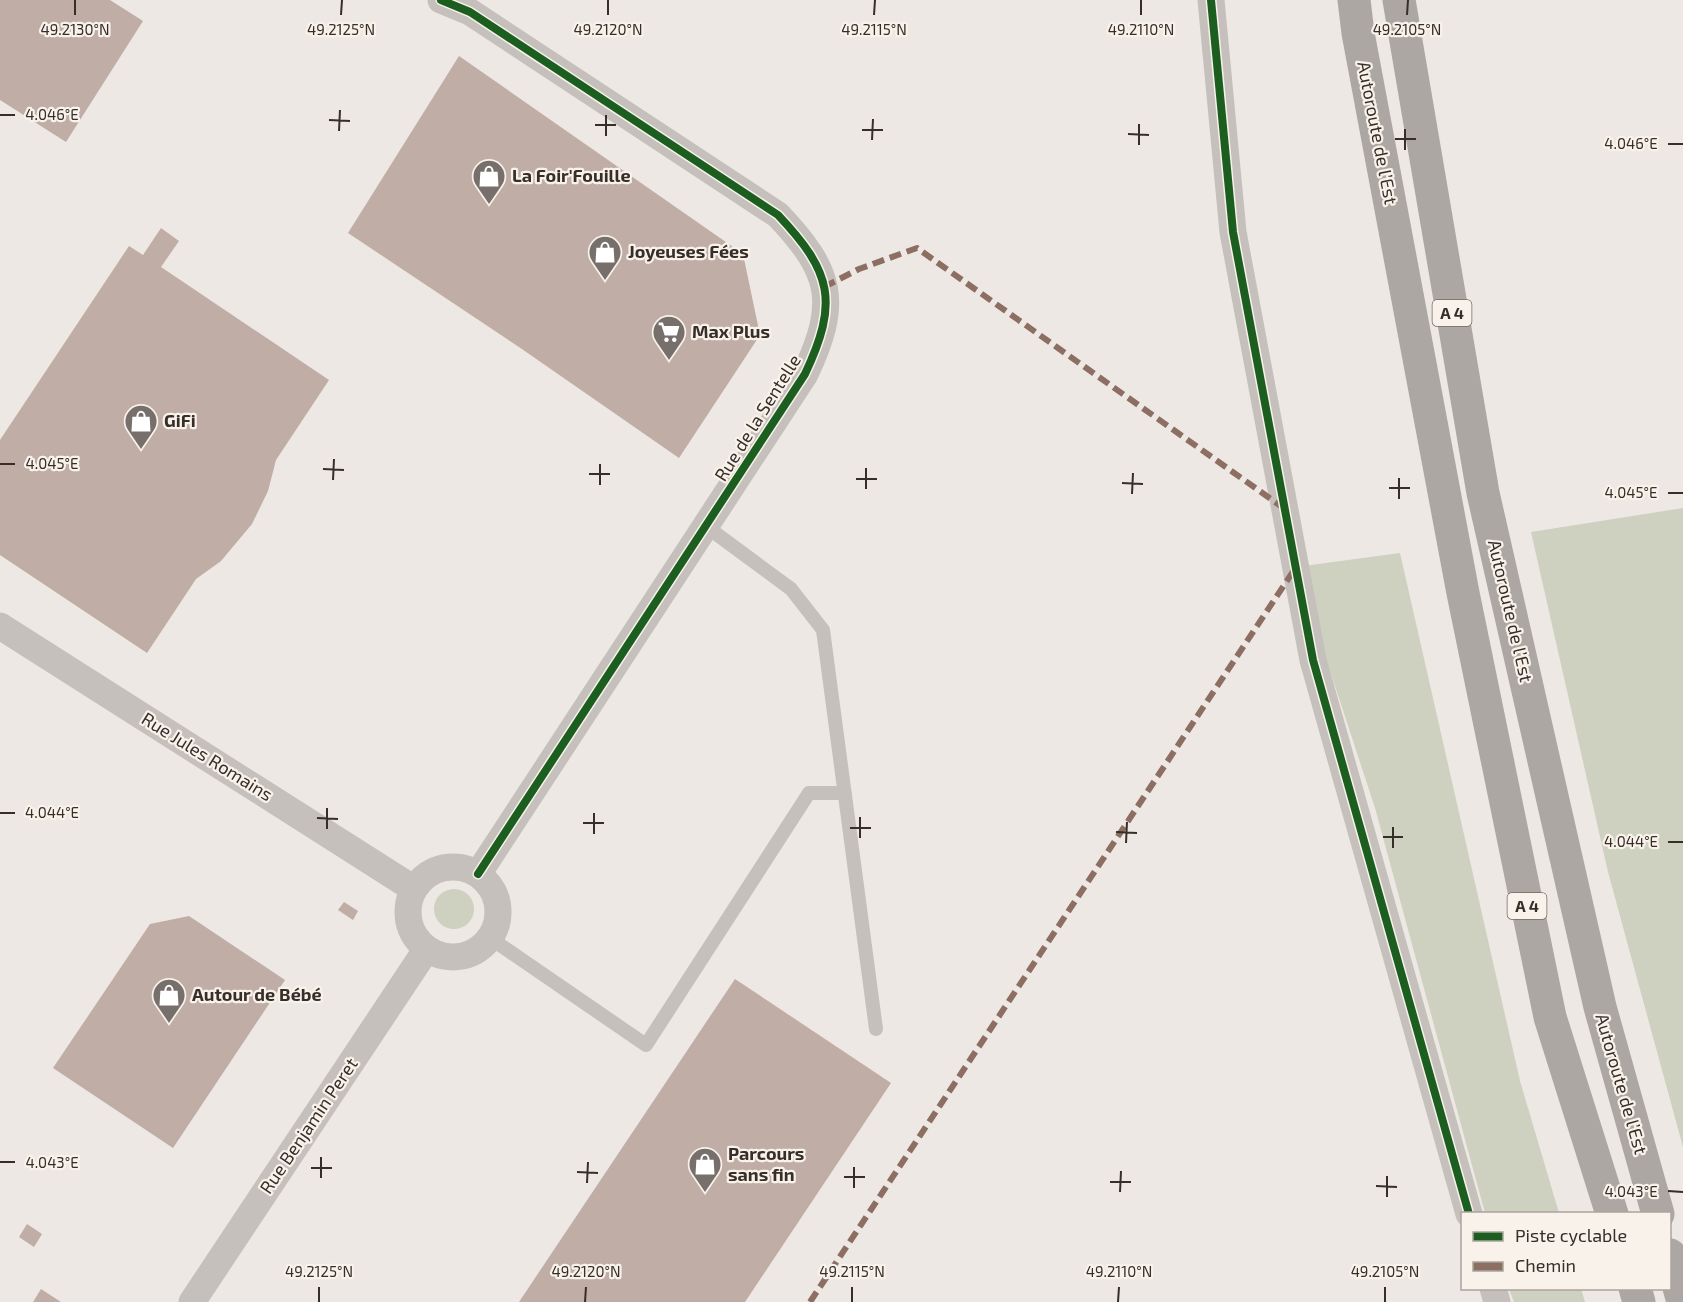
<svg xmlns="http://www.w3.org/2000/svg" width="1683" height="1302" font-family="'Exo 2',sans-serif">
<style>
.green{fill:#ced1bf}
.building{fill:#bfada6}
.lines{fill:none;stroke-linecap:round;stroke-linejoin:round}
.lane{stroke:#c6c0bc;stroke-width:14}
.street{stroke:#c6c0bc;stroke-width:27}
.highway{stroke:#aca7a2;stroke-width:33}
.quiet{stroke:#8d6e63;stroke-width:6;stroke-dasharray:12 6;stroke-linecap:butt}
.cycleway-casing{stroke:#f8f2eb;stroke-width:11}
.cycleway{stroke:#1b5e20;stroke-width:8}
.ticks{fill:none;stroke:#372e2a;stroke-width:2}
.labels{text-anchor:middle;stroke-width:4.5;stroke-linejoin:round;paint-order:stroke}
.shield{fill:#f8f2eb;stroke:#716964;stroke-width:1.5}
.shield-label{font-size:16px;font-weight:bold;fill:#372e2a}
.street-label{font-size:18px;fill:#372e2a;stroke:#f8f2eb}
.poi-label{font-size:18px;font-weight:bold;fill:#372e2a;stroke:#f8f2eb;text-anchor:start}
.ticks-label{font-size:15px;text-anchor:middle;fill:#372e2a;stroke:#f8f2eb;stroke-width:4.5;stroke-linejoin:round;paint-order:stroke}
</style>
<rect width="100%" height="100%" fill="#ede8e3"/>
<path class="green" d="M1683,508v639l-75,-275 -77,-340z
M1400,553l120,528 39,132h-74l-110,-405 -79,-241z
M434 909a20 20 0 1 1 40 0a20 20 0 1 1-40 0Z
M1509,1289h72l4,13h-71z"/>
<path class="building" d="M0,0h110l33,21 -77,121 -66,-42z
M459,56l284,198 17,81 -81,123 -160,-111 -171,-114z
M161,228l18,13 -18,26 168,113 -53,80 -8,31 -16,33 -31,37 -25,18 -49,74 -147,-98v-115l129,-194 14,9z
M344,902l14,9 -5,9 -15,-10z
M189,916l96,64 -112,168 -120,-80 97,-144z
M735,979l156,104 -146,219h-226z
M27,1224l15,10 -8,13 -15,-10z
M41,1289l20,13h-28z"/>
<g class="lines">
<path class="lane" d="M707,527l84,62 32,41 53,399
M490,938l156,107 163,-252h36"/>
<path class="street" d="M441,0l29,12 308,203c54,57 61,87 27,159l-327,500
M1211,0l22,232 80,428 156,554
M0,626l414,263
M408 912a45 45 0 1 1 90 0a45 45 0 1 1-90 0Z
M1493,1288l4,14
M192,1302l234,-352"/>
<path class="highway" d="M1354,0l4,33 105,560 87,424 62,197
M1399,0l84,493 117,514 58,207
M1670,1255l13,47
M1635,1288l4,14"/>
<path class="quiet" d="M824,287l35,-18 58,-21 368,261
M810,1302l486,-735"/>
<defs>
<path id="cycleway" d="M441,0l29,12 308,203c54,57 61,87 27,159l-327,500
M1211,0l22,232 80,428 156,554"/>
</defs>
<use href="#cycleway" class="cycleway-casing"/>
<use href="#cycleway" class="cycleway"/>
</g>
<path class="ticks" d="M75,15v-15M341,15l1,-15M608,15v-15M874,15l1,-15M1141,15v-15M1407,15l1,-15M0,115h15M329,120l21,1M595,125h21M862,130h21M339,131l1,-21M1128,134l21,1M606,136v-21M1395,139h21M872,140l1,-21M1668,144h15M1139,145v-21M1405,150v-21M0,464h15M323,469l21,1M589,474h21M856,479h21M333,480l1,-21M1122,483l21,1M600,485v-21M1389,488h21M866,489v-21M1668,493h15M1132,494l1,-21M1399,499v-21M0,813h15M317,818l21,1M583,823h21M850,828h21M327,829v-21M1116,832l21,1M594,834v-21M1383,837h20M860,838v-21M1668,842h15M1126,843l1,-21M1393,848v-21M0,1162h15M311,1168h21M577,1172l21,1M844,1177h21M321,1178v-21M1110,1182h21M587,1183l1,-21M1376,1186l21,1M854,1188v-21M1668,1191l15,1M1120,1192l1,-21M1387,1197v-21M319,1302v-15M585,1302l1,-15M852,1302v-15M1118,1302l1,-15M1385,1302v-15"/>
<defs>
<symbol id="shop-pin" viewBox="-11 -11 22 30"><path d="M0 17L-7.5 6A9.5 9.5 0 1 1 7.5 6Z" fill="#776f6b" stroke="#f8f2eb"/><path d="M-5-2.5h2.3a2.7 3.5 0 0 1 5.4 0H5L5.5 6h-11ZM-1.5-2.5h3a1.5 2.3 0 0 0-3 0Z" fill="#fff"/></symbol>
<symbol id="supermarket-pin" viewBox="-11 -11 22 30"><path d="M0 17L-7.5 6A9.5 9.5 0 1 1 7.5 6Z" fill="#776f6b" stroke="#f8f2eb"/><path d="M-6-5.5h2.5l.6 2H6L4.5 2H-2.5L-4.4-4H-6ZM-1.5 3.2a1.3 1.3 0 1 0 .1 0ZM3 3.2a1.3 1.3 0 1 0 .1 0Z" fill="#fff"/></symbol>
</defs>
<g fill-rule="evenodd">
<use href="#shop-pin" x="470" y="157" width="38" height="52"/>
<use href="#shop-pin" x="586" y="233" width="38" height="52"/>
<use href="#supermarket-pin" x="650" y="313" width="38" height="52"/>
<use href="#shop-pin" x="122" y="402" width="38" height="52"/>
<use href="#shop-pin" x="150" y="976" width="38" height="52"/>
<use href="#shop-pin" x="686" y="1145" width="38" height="52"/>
</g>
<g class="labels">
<g class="shield">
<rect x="1432.5" y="300" width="39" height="26" rx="4.5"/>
<rect x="1507.5" y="893" width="39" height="26" rx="4.5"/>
</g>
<g class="shield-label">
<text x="1452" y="319">A 4</text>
<text x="1527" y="912">A 4</text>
</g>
<g class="street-label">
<text transform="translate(1377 133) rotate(79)" y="6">Autoroute de l’Est</text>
<text transform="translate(758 418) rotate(-58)" y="6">Rue de la Sentelle</text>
<text transform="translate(1510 611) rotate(77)" y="6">Autoroute de l’Est</text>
<text transform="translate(207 757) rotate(32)" y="6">Rue Jules Romains</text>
<text transform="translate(1621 1084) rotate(74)" y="6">Autoroute de l’Est</text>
<text transform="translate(309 1126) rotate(-56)" y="6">Rue Benjamin Peret</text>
</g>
<g class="poi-label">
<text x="512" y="182">La Foir'Fouille</text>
<text x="628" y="258">Joyeuses Fées</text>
<text x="692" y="338">Max Plus</text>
<text x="164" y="427">GiFi</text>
<text x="192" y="1001">Autour de Bébé</text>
<text x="728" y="1160">Parcours<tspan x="728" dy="21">sans fin</tspan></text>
</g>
</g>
<g class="ticks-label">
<text x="75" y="35">49.2130°N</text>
<text x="341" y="35">49.2125°N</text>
<text x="608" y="35">49.2120°N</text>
<text x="874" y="35">49.2115°N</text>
<text x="1141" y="35">49.2110°N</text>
<text x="1407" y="35">49.2105°N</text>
<text x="52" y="120">4.046°E</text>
<text x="1631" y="149">4.046°E</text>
<text x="52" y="469">4.045°E</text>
<text x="1631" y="498">4.045°E</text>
<text x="52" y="818">4.044°E</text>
<text x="1631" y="847">4.044°E</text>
<text x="52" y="1168">4.043°E</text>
<text x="1631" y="1197">4.043°E</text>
<text x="319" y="1277">49.2125°N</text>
<text x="586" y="1277">49.2120°N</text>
<text x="852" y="1277">49.2115°N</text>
<text x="1119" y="1277">49.2110°N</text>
<text x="1385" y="1277">49.2105°N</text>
</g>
<rect x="1461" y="1212" width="210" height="78" fill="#f8f2eb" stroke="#aba49e" stroke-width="1.5"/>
<rect x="1473" y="1232" width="30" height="9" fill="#1b5e20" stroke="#aba49e" stroke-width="1.5"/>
<text x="1515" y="1242" font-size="18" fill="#372e2a">Piste cyclable</text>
<rect x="1473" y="1262" width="30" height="9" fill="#8d6e63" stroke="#aba49e" stroke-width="1.5"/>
<text x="1515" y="1272" font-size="18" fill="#372e2a">Chemin</text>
</svg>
